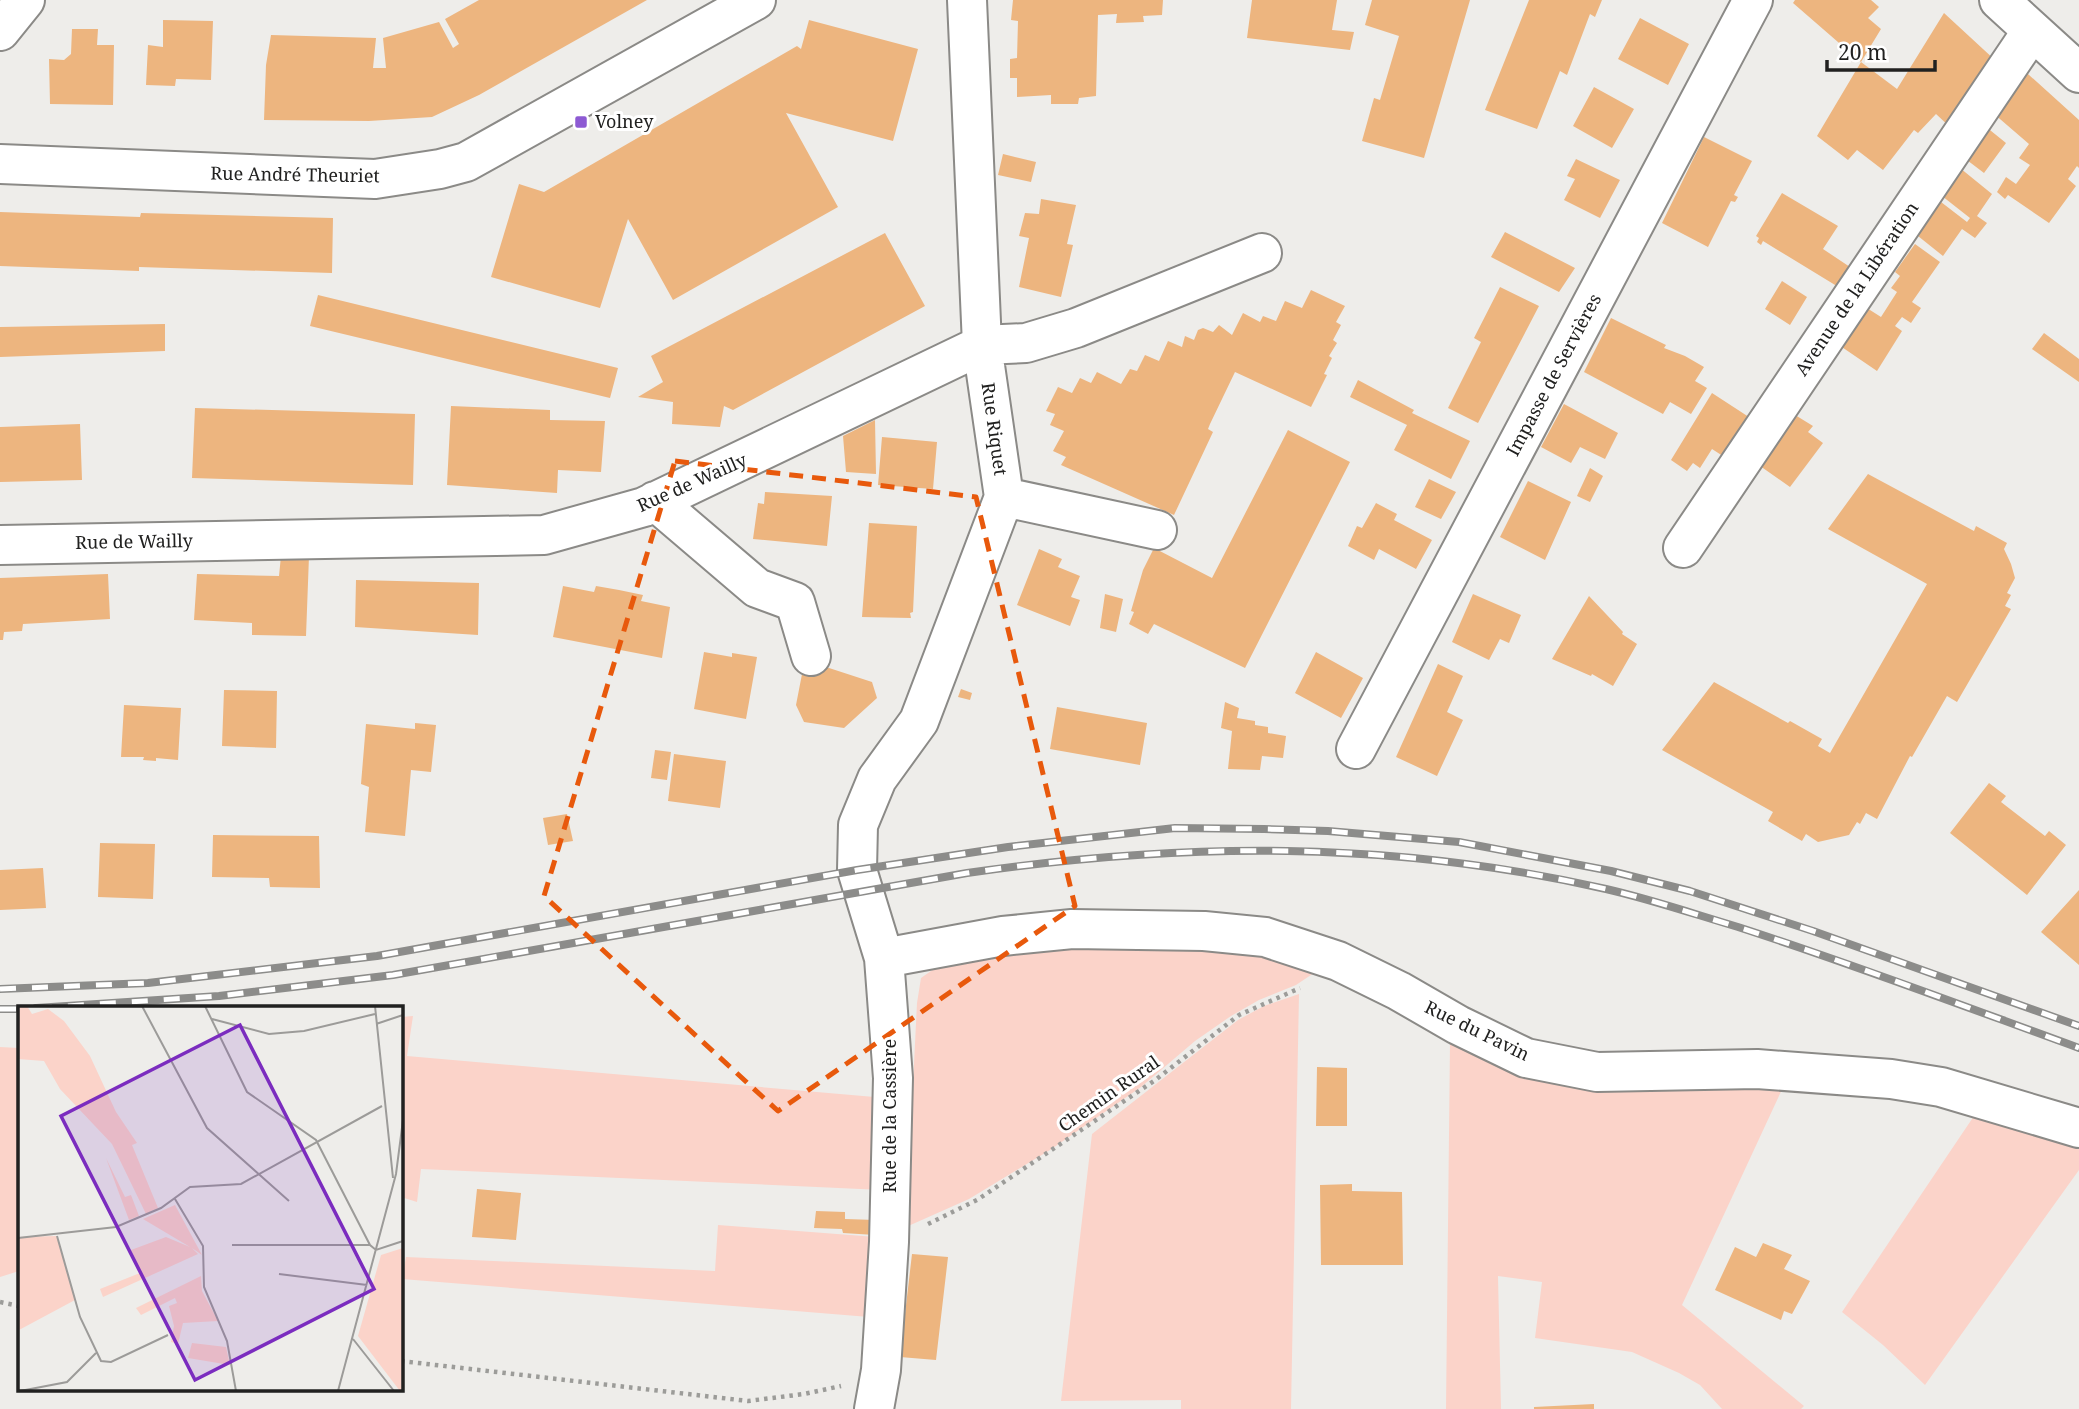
<svg xmlns="http://www.w3.org/2000/svg" width="2079" height="1409" font-family="'Noto Serif',serif">
<style>
.green{fill:#fbd3c9}
.building{fill:#edb57f}
.lines{fill:none;stroke-linecap:round;stroke-linejoin:round}
.minor-casing{stroke:#8b8a87;stroke-width:42}
.major-casing{stroke:#8b8a87;stroke-width:42}
.path{stroke:#9c9c99;stroke-width:4.5;stroke-dasharray:3.5 5;stroke-linecap:butt}
.minor{stroke:#fff;stroke-width:38}
.major{stroke:#fff;stroke-width:38}
.rail-casing{stroke:#8c8c8a;stroke-width:8}
.rail{stroke:#fff;stroke-width:5;stroke-dasharray:16;stroke-linecap:butt}
.marked{fill:none;stroke:#e8590c;stroke-width:5;stroke-dasharray:14 9;stroke-linejoin:round}
.poi-dot{fill:#8d5ad3;stroke:#fff;stroke-width:2.5}
.labels{text-anchor:middle;stroke-width:6;stroke-linejoin:round;paint-order:stroke}
.poi-label{font-size:18px;fill:#212120;stroke:#fff;text-anchor:start}
.street-label{font-size:18px;fill:#212120;stroke:#fff}
.inset-road{fill:none;stroke:#9c9b99;stroke-width:2}
.view{fill:#7b2cbf;fill-opacity:0.15;stroke:#7b2cbf;stroke-width:3.5}
.inset-edge{fill:none;stroke:#212120;stroke-width:3.5}
</style>
<rect width="100%" height="100%" fill="#eeedea"/>
<path class="green" d="M1030,942l180,1 110,26 -24,16 -37,15 -28,16 -36,25 -54,46 -91,63 -81,49 -63,28 11,-224 4,-25 17,-12z
M1299,994l-8,415h-110v-9l-120,1 31,-267 146,-114 26,-14z
M413,1016l-6,40 479,42 -4,92 -461,-21 -4,33 -16,-5v-180z
M1450,1043l97,40 113,4 125,-4 -103,222 122,101 -3,3h-79l-22,-24 -21,-12 -47,-21 -97,-14 7,-56 -44,-6 3,133h-55z
M0,1047l19,1v223l-19,6z
M1976,1113l103,28v29l-154,215 -42,-40 -41,-33z
M718,1225l158,12 -7,80 -467,-38 4,-22 309,14z"/>
<path class="building" d="M479,0h168l-168,95 -47,22 -63,4 -105,-1 2,-55 5,-30 105,3 -3,30h13l-3,-30 56,-16 14,26 6,-4 -14,-25z
M1013,0h150l-1,15 -19,1 1,6 -28,1 1,-9 -19,1 -2,81 -17,2 -1,6h-27v-9l-34,2v-19h-7v-19l7,-1 1,-37 -7,-1z
M1252,0h85l-5,30 22,2 -4,18 -103,-12z
M1372,0h98l-46,158 -62,-17 12,-43 6,2 19,-64 -34,-11z
M1529,0h73l-7,17 -5,-3 -23,61 -7,-4 -23,58 -52,-19z
M1795,0h76l8,7 -11,11 13,11 -20,33 -68,-59z
M1944,13l52,48 -45,67 -15,-14 -18,19 -4,-3 -31,40 -26,-20 -9,10 -31,-24 44,-74 36,27z
M1640,18l49,26 -21,41 -50,-26z
M163,20l50,1 -2,59 -35,-1 -1,7 -29,-1 2,-40 15,2z
M809,20l109,29 -25,92 -107,-28 52,94 -165,93 -45,-81 -28,89 -109,-31 28,-93 25,8 253,-146 4,3z
M72,29h26l-1,16h17l-1,60 -63,-1 -1,-45 15,1 7,-6z
M2018,65l61,55v48l-2,-2 -9,13 8,7 -27,37 -41,-28 -3,4 -8,-7 9,-15 10,7 14,-19 -11,-7 10,-14 -36,-31z
M1594,87l40,22 -22,39 -39,-22z
M1980,122l26,21 -22,30 -25,-19z
M1704,137l48,24 -18,34 4,2 -3,5 -4,-1 -23,46 -46,-24z
M1003,154l33,8 -5,20 -33,-7z
M1576,159l44,21 -20,38 -36,-18 11,-21 -8,-3z
M1960,168l32,26 -15,22 10,7 -12,15 -13,-9 -19,27 -25,-20 23,-34 26,20 3,-4 -28,-22z
M1782,193l56,33 -15,23 30,20 -13,19 -77,-47 -2,4 -4,-3 2,-4 -3,-2z
M1041,199l35,6 -9,39 6,1 -12,52 -42,-10 10,-49 -10,-2 6,-23 14,1z
M0,212l140,5 1,-4 192,5 -1,55 -193,-6v4l-139,-5z
M1505,232l70,36 -16,24 -68,-35z
M885,233l40,73 -192,104 -9,-4 -4,21 -48,-3 1,-22 -35,-5 25,-15 -12,-26z
M1915,244l25,18 -28,40 9,6 -10,15 -9,-6 -7,9 7,5 -25,40 -44,-30 26,-38 22,14 16,-25 -6,-4 9,-12 -5,-4z
M1782,281l25,16 -17,28 -25,-16z
M1500,287l39,19 -61,117 -30,-15 33,-66 -7,-4z
M1311,290l34,16 -9,16 5,3 -8,15 4,3 -8,13 3,2 -8,16 3,1 -16,32 -76,-35 -25,52 -2,5 5,3 -39,83 -113,-50 5,-8 -13,-6 11,-20 -14,-6 5,-11 -9,-3 12,-24 14,6 8,-15 11,5 6,-11 24,12 9,-15 7,2 8,-16 14,6 9,-20 14,6 3,-11 9,4 4,-10 5,-2 10,4 6,-7 13,10 11,-22 17,9 3,-6 13,5 9,-20 17,7z
M318,295l300,73 -8,30 -300,-72z
M1611,318l55,27 -2,3 21,8 19,11 -9,14 12,7 -16,26 -21,-12 -7,12 -79,-42z
M165,324v27l-165,6v-30z
M2044,333l35,26v23l-47,-33z
M1358,380l56,30 -2,3 58,28 -19,38 -57,-29 13,-25 -57,-28z
M1712,393l43,28 -26,39 -17,-11 -12,19 -7,-5 -6,8 -16,-11z
M1564,404l54,29 -13,26 -25,-12 -9,16 -30,-16z
M451,406l99,4v10l55,1 -4,51 -43,-2 -1,23 -110,-8z
M195,408l220,6 -2,71 -221,-7z
M1787,410l26,16 -5,6 15,11 -33,44 -37,-26z
M875,420l1,54 -30,-2 -3,-36z
M80,424l2,56 -82,2v-55z
M1288,430l62,32 -105,206 -91,-44 -6,10 -19,-10 5,-12 -3,-1 12,-41 11,-22 58,30z
M882,437l55,5 -4,47 -55,-4z
M1590,468l13,8 -13,26 -13,-6z
M1868,474l106,57 2,-5 31,17 -3,6 7,15 4,14 -8,15 4,2 -6,11 6,3 -54,93 -10,-6 -35,61 -2,-1 -33,63 -11,-6 -6,11 -3,-2 -8,13 -31,7 -12,-8 -4,7 -34,-20 5,-9 -111,-62 52,-68 74,41 2,-2 32,18 -4,7 12,7 97,-169 -99,-55z
M1429,479l27,13 -15,27 -26,-12z
M1528,481l43,21 -26,58 -45,-23z
M765,492l67,4 -5,50 -74,-7 5,-36 6,1z
M1376,503l21,11 -3,6 38,20 -16,29 -37,-20 -5,11 -26,-14 9,-20 5,2z
M869,523l48,3 -4,86 -3,1 1,5 -49,-1z
M1039,549l23,10 -4,8 22,9 -9,21 9,3 -10,26 -53,-21z
M281,556h28l-3,80 -54,-1v-12l-58,-3 3,-46 82,2z
M108,574l2,45 -87,5 -1,7 -18,1 -1,8h-3v-62z
M356,580l123,3 -1,52 -123,-8z
M563,586l31,6 2,-6 23,4 24,5 -2,6 29,6 -8,51 -109,-21z
M1105,594l18,5 -7,33 -16,-4z
M1473,594l48,21 -12,28 -9,-4 -11,21 -37,-18z
M1589,596l34,36 -1,2 15,10 -24,42 -21,-12 -1,2 -39,-17z
M704,652l28,5v-4l25,4 -11,62 -52,-10z
M1316,652l47,26 -22,40 -46,-25z
M1438,664l25,12 -16,36 16,8 -26,56 -41,-19z
M826,667l46,15 5,16 -33,30 -40,-6 -8,-17 7,-36z
M961,689l11,4 -2,7 -12,-3z
M224,690l53,1 -1,57 -54,-2z
M1225,702l14,6 -2,10 18,3v4l13,2v6l18,3 -3,22 -21,-2 -2,14 -32,-1 4,-38 -11,-3z
M124,705l57,3 -3,52 -22,-2v3l-13,-1 1,-3h-23z
M1057,707l90,16 -7,42 -90,-16z
M415,723l21,2 -5,47 -20,-2 -6,66 -40,-4 4,-45 -8,-3 5,-60 49,5z
M655,750l16,2 -4,28 -16,-2z
M674,754l52,7 -6,47 -52,-7z
M1989,783l17,13 -5,6 44,34 4,-5 17,14 -39,50 -77,-62z
M567,814l6,27 -25,4 -5,-27z
M213,835l106,1 1,52 -50,-1 -1,-9 -57,-1z
M100,843l55,1 -2,55 -55,-2z
M43,868l3,40 -46,2v-40z
M2079,890v75l-38,-33z
M1317,1067l30,1v58h-31z
M1352,1184v7l50,1 1,73h-82l-1,-80z
M477,1189l44,4 -5,47 -44,-3z
M816,1211l29,1v7l31,1 -1,15 -32,-2 -1,-4 -28,-1z
M1763,1243l29,12 -8,14 26,12 -18,33 -8,-3 -3,9 -66,-30 20,-43 21,10z
M912,1254l36,3 -12,103 -36,-3z
M1594,1404v5h-60v-2z"/>
<g class="lines">
<defs>
<path id="minor" d="M0,31l25,-31
M0,164l375,15 65,-10 26,-7 290,-162
M1004,497l153,33
M655,501l102,87 38,14 16,54
M0,545l544,-10 100,-28 338,-162 44,-2 50,-15 186,-75
M1683,548l349,-517
M1356,749l397,-749
M884,958l119,-22 69,-7 132,2 61,6 73,24 61,30 59,34 68,33 71,14 160,-3 134,10 50,8 138,41
M874,1409l7,-39 8,-128 4,-164 -9,-120 -27,-88 1,-45 19,-46 42,-58 85,-224 -22,-152 -15,-345"/>
<path id="major" d="M1999,0l80,73"/>
</defs>
<use href="#minor" class="minor-casing"/>
<use href="#major" class="major-casing"/>
<path class="path" d="M928,1224l49,-24 177,-119 85,-66 61,-27
M0,1302l19,4
M401,1361l347,40 56,-7 37,-8"/>
<use href="#minor" class="minor"/>
<use href="#major" class="major"/>
<defs>
<path id="rail" d="M0,989l148,-6 229,-27 480,-86 151,-23 167,-19 89,1 64,2 131,11 152,29 79,20 123,40 266,95
M36,1008l183,-12 174,-21 574,-102c217,-31 424,-33 639,16 44,10 88,25 132,38 115,37 228,80 341,121
M0,1009h19"/>
</defs>
<use href="#rail" class="rail-casing"/>
<use href="#rail" class="rail"/>
</g>
<path class="marked" d="M675,461l301,36 99,409 -297,205 -234,-215z"/>
<rect class="poi-dot" x="574" y="115" width="14" height="14" rx="3.5"/>
<g class="labels">
<g class="poi-label">
<text x="595" y="128">Volney</text>
</g>
<g class="street-label">
<text transform="translate(295 175) rotate(1)" y="6">Rue André Theuriet</text>
<text transform="translate(1857 289) rotate(-56)" y="6">Avenue de la Libération</text>
<text transform="translate(1554 375) rotate(-62)" y="6">Impasse de Servières</text>
<text transform="translate(994 429) rotate(82)" y="6">Rue Riquet</text>
<text transform="translate(692 483) rotate(-24)" y="6">Rue de Wailly</text>
<text transform="translate(134 542) rotate(-1)" y="6">Rue de Wailly</text>
<text transform="translate(1477 1031) rotate(26)" y="6">Rue du Pavin</text>
<text transform="translate(1109 1094) rotate(-35)" y="6">Chemin Rural</text>
<text transform="translate(890 1116) rotate(-90)" y="6">Rue de la Cassière</text>
</g>
</g>
<g transform="translate(18 1006)">
<rect width="385" height="385" fill="#eeedea"/>
<path d="M0,0h9l5,8 16,-5 16,12 26,35 26,56 21,31 -5,2 26,63 -12,6 -34,-70 -52,-55 -16,-28 -26,-2zM88,152l19,39 6,-2 8,21 -10,4zM157,199l27,50 -10,-7 6,6 -95,43 -3,-8 40,-16 -9,-23 35,-13 24,10 -47,-28zM39,230l18,64 -56,30 -1,7v-100zM385,242v143h-3l-42,-55 23,-81zM183,270l1,15 16,30 -35,2 -5,21 -7,-2 3,-16 -5,-20 8,-3 -2,-5 -34,17 -5,-7zM174,337l34,4 4,18 -42,-7z" fill="#fbd3c9"/>
<path class="inset-road" d="M124,0l65,122 82,73M187,0l42,86 69,48 54,105 6,5 27,-9M357,0l18,172M194,13l57,15 35,-3 71,-17M358,18l27,-9M157,193l28,47 1,41 23,54 9,50M39,230l23,81 21,44 10,1 57,-27M0,232l98,-11 45,-19 29,-21 51,-3 141,-78M214,239h138M261,268l88,11M335,333l41,52M2,385l47,-9 29,-29M320,385l58,-217 7,-54"/>
<path class="view" d="M222,19l134,264 -179,91 -134,-264z"/>
<rect width="385" height="385" class="inset-edge"/>
</g>
<path d="M1827 60v10h108v-10" fill="none" stroke="#212120" stroke-width="3.5"/>
<text x="1838" y="60" font-size="21" fill="#212120" stroke="#ffffff" stroke-width="5" paint-order="stroke">20 m</text>
</svg>
